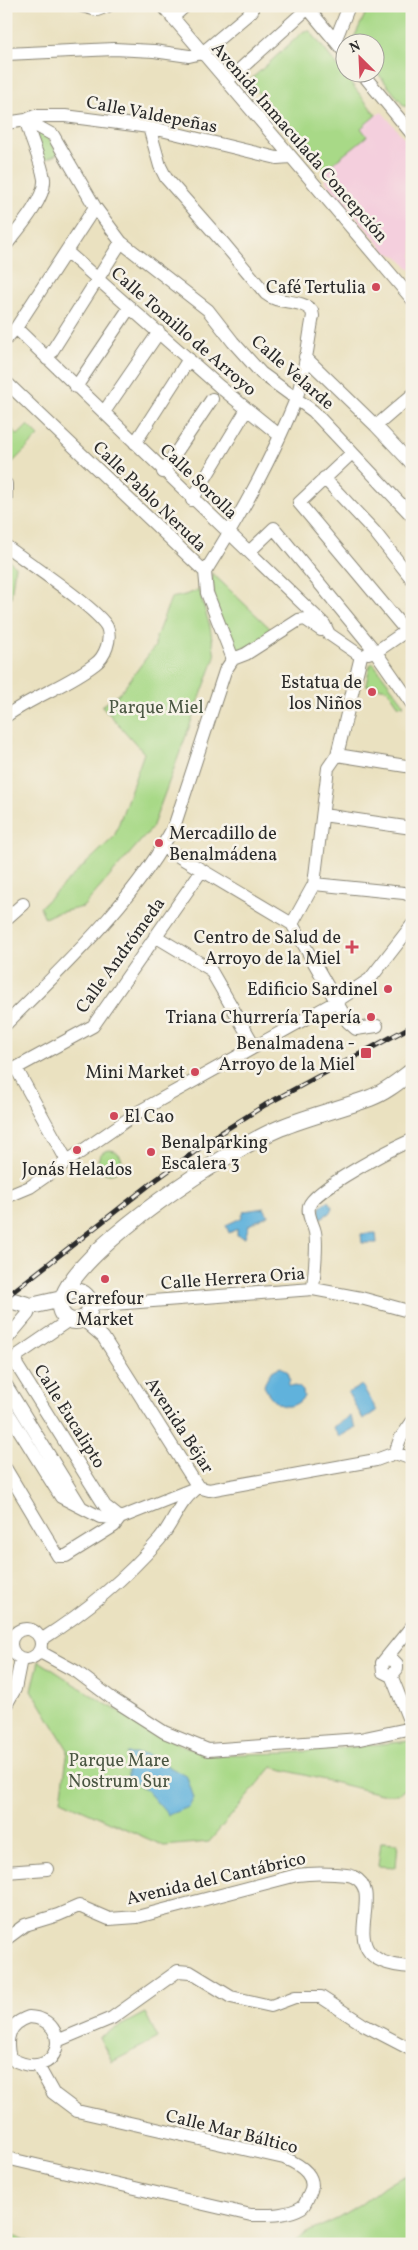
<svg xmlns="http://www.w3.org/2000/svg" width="418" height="2250" font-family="Vollkorn,serif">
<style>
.built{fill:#f4cfdd}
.green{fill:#a8d987;stroke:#6a8259}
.water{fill:#61b2dc;stroke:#466e84}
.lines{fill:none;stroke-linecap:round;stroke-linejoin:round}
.minor-casing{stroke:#8a8676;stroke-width:14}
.major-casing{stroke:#8a8676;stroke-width:18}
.minor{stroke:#fff;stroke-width:12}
.major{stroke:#fff;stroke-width:16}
.rail-casing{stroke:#2b2b2b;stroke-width:5}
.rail{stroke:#f7f3e8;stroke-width:3;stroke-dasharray:9;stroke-linecap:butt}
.poi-dot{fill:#d1495b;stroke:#f7f3e8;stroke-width:2}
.labels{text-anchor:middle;stroke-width:5;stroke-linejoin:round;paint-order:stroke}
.street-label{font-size:18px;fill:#2b2b2b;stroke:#f7f3e8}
.poi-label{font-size:18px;fill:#2b2b2b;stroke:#f7f3e8;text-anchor:end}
.park-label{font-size:18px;fill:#4a5642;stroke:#f7f3e8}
</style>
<rect width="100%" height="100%" fill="#f7f3e8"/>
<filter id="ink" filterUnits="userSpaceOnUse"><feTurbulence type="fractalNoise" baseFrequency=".02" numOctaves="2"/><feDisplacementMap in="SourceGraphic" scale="10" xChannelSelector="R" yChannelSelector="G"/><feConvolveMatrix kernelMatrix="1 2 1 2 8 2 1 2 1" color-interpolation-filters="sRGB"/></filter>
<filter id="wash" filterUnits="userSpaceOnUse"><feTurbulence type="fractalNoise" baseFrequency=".0096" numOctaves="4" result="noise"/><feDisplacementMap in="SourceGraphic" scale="20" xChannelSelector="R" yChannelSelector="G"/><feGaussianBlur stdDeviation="1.12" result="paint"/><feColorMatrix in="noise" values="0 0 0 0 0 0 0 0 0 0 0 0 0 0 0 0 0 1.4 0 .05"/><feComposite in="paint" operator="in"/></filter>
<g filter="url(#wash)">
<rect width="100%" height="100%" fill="#eae1c0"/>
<path class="built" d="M304,31h6l66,84 6,-3 29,34 -3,2 4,4v119l-15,-15 -10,-3 -61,-71 -1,-12 -10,-12 -6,-2 -60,-75z"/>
<path class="green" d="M369,6h43v101l-8,-1 -28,-35v-29h-24z
M304,31h6l66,84 -15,13 6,8 -42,34 -10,-12 -6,-2 -60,-75z
M37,131l10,5 11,18 -14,6 -8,-26z
M6,424l12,11 10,-10 11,11 -28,28 -5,-11z
M6,557l9,9 -4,31 -5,8z
M212,573l61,58 -18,12 -17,8c-16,-18 -26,-55 -26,-78z
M199,590l11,37 5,30 -63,171 -69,79 -30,7 -8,4 -5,-11 74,-70 30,-84 -42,-47 19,-14 34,-46 1,-9 15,-39 14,-3z
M373,663l29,38 2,5 -6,-1 -11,-16 -21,-4 4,-20z
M98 1162a12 12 0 1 1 24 0a12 12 0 1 1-24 0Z
M39,1661l65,42 80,44 22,8 83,-2 123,-12v44l-14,9h-17l-109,-27 -63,75 -45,4 -103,-46 7,-50 -36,-60z
M381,1842l17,1 -2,24 -18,-1z
M145,2013l13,25 -46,24 -13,-25z
M412,2173v71h-121l15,-11 31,-14 23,-14 24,-19z
M6,2233l29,11h-29z"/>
<path class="water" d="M328,1201l4,6 -1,5 -10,6 -2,-4 1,-7z
M264,1208l4,7 -19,10 -4,13 -8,-3v-6l-8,4 -3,-8 15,-7 3,-7z
M376,1233l1,10h-15l-1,-9z
M281,1367l7,5 2,7 -2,6 11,2 4,4 1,6c-16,18 -31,7 -40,-11 3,-10 6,-16 17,-19z
M362,1385l15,26 -14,8 -15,-26z
M350,1416l6,11 -17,10 -6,-10z
M127,1754h20l40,23 7,21 -5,9 -21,8 -21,-24 -19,-14z"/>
</g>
<g filter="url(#ink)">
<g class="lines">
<defs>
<path id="minor" d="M82,6l15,4 11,-4
M163,6l249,293
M306,6l40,48
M172,18l13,-12
M335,41l14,-35
M6,54l108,-5 40,2 35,5 13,-3 50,-42
M361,72l51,62
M227,81l81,-73
M26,120l27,15 42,72 26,35 87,68 25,32 28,31 52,38 99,105
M6,123l20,-3 9,-4h30l84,11 128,31 14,-1
M149,127l11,39 6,12 59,67 41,49c13,11 34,4 46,17l1,5c-5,26 -8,59 -17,83 -24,60 -57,119 -91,173
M6,245c12,-15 40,-47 38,-66 -3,-20 -14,-39 -18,-59
M67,252l153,135 59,48
M16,328l308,296 5,10 32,22
M6,339l10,-11 79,-121
M305,357l71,69 36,38
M47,359l74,-117
M6,382l199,190 2,21 26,66
M76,387l54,-80
M104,412l55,-80
M376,426l36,-31
M135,443l54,-84
M352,453l-53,50 113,135
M163,472l49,-73
M324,478l50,53 38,48
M6,484v14
M192,500l55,-91
M6,546c21,16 91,62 101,81 5,12 -2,30 -12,37 -27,21 -61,32 -89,52
M249,552l25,-24 101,123 37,53
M368,653l12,-4 32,-22
M233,659l13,-5 53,-34 6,-1 16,11
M337,755l75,12
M323,815l89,13
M163,847l129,77 56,98 8,7 21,-3
M314,884l14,-116 9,-13 24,-99
M6,919l17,-15
M292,924l22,-40 90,9 8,3
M155,936l55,33 45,78
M6,1024c58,-58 132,-127 169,-200l50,-153 8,-12
M67,1161l-51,-93 77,-42 109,-156
M6,1197l24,-10 110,-76 197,-110 33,-22 42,-54
M313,1289c1,-16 5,-42 2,-57 -2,-9 -8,-16 -6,-26 5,-17 84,-58 103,-66
M90,1303l23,1 200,-15 48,9 51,14
M82,1319l21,18 95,150 11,3 167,-30 19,-7
M6,1340l22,-26 3,-8
M6,1385l75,122
M6,1409l55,88 39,20 20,1 78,-31
M395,1453l5,-14 12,-17
M395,1453l17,6
M6,1469l52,87h8l48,-30 6,-8 -15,-12 -89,-142 2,-9 51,-35
M11 1644a15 15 0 1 1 30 0a15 15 0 1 1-30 0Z
M41,1640c44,-28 84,-61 118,-100 14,-16 19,-37 36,-50
M41,1649l1,4 35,19 37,28 50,32 44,18 152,-11 52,-11
M385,1660l7,-1 5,5v5l-4,5 -4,1 -6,-3 -1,-9 30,-37
M391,1675l21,53
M6,1705l9,-16 6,-30
M6,1872l41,-3
M6,1939l19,-14 33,-10 21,-9 30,13 28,-2 160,-42c13,-2 25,-2 38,-1 6,1 14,0 19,3 36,18 -30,86 58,90
M29,2017c46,2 32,70 -19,41 -5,-19 -2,-34 19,-41z
M57,2041l55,-23 66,-47 12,1 41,25 40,9 24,-9h26l43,28 48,25
M6,2158l245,57c17,0 36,1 51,-8 3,-2 4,-6 6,-10 12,-20 -7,-32 -24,-39l-207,-47 -24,-18 -15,-27"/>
<path id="major" d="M60 1306a15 15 0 1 1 30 0a15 15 0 1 1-30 0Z
M63,1297c19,-52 165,-147 217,-169 29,-12 60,-19 90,-30 16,-6 29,-17 42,-27
M6,1299l25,7 31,-7"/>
</defs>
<use href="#minor" class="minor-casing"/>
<use href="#major" class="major-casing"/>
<use href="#minor" class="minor"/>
<use href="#major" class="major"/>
<defs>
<path id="rail" d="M6,1297l151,-118 65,-47 43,-27 147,-79"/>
</defs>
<use href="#rail" class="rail-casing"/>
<use href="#rail" class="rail"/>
</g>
</g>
<g class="poi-dot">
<circle cx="376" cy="287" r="5"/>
<circle cx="372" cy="692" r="5"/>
<circle cx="159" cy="843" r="5"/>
<path d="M349.5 939.5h5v5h5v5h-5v5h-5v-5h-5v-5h5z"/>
<circle cx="388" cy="989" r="5"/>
<circle cx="371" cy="1017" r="5"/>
<rect x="360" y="1047" width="12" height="12" rx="2.5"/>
<circle cx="195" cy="1072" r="5"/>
<circle cx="114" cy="1116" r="5"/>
<circle cx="77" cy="1150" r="5"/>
<circle cx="151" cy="1152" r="5"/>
<circle cx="105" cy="1279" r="5"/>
</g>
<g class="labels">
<g class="street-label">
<text transform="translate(152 114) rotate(11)" y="6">Calle Valdepeñas</text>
<text transform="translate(300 142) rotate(49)" y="6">Avenida Inmaculada Concepción</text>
<text transform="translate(184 331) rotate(41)" y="6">Calle Tomillo de Arroyo</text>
<text transform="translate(293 372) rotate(41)" y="6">Calle Velarde</text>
<text transform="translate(199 481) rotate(44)" y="6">Calle Sorolla</text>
<text transform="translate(150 496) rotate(44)" y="6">Calle Pablo Neruda</text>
<text transform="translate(120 955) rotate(-54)" y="6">Calle Andrómeda</text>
<text transform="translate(233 1278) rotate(-4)" y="6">Calle Herrera Oria</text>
<text transform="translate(70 1416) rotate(58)" y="6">Calle Eucalipto</text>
<text transform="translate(180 1425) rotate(57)" y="6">Avenida Béjar</text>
<text transform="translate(216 1878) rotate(-13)" y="6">Avenida del Cantábrico</text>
<text transform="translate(232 2131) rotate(14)" y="6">Calle Mar Báltico</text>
</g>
<g class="poi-label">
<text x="366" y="293">Café Tertulia</text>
<text x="362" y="688">Estatua de<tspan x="362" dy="21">los Niños</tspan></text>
<text x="169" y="839" text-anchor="start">Mercadillo de<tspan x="169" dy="21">Benalmádena</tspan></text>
<text x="341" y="943">Centro de Salud de<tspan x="341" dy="21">Arroyo de la Miel</tspan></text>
<text x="378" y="995">Edificio Sardinel</text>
<text x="361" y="1023">Triana Churrería Tapería</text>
<text x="355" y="1049">Benalmadena -<tspan x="355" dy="21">Arroyo de la Miel</tspan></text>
<text x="185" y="1078">Mini Market</text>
<text x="124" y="1122" text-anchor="start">El Cao</text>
<text x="161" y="1148" text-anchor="start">Benalparking<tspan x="161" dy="21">Escalera 3</tspan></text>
<text x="77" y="1175" text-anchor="middle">Jonás Helados</text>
<text x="105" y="1304" text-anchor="middle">Carrefour<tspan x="105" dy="21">Market</tspan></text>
</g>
<g class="park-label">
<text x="156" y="713">Parque Miel</text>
<text x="119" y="1766">Parque Mare<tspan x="119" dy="21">Nostrum Sur</tspan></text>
</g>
</g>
<rect width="418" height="2250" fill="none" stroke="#f7f3e8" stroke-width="25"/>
<g transform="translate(360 58) rotate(336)"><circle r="24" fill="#f7f3e8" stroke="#a5a39c"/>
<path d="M0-4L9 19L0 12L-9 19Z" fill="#d1495b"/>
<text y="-8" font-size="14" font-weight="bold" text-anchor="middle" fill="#2b2b2b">N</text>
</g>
</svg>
